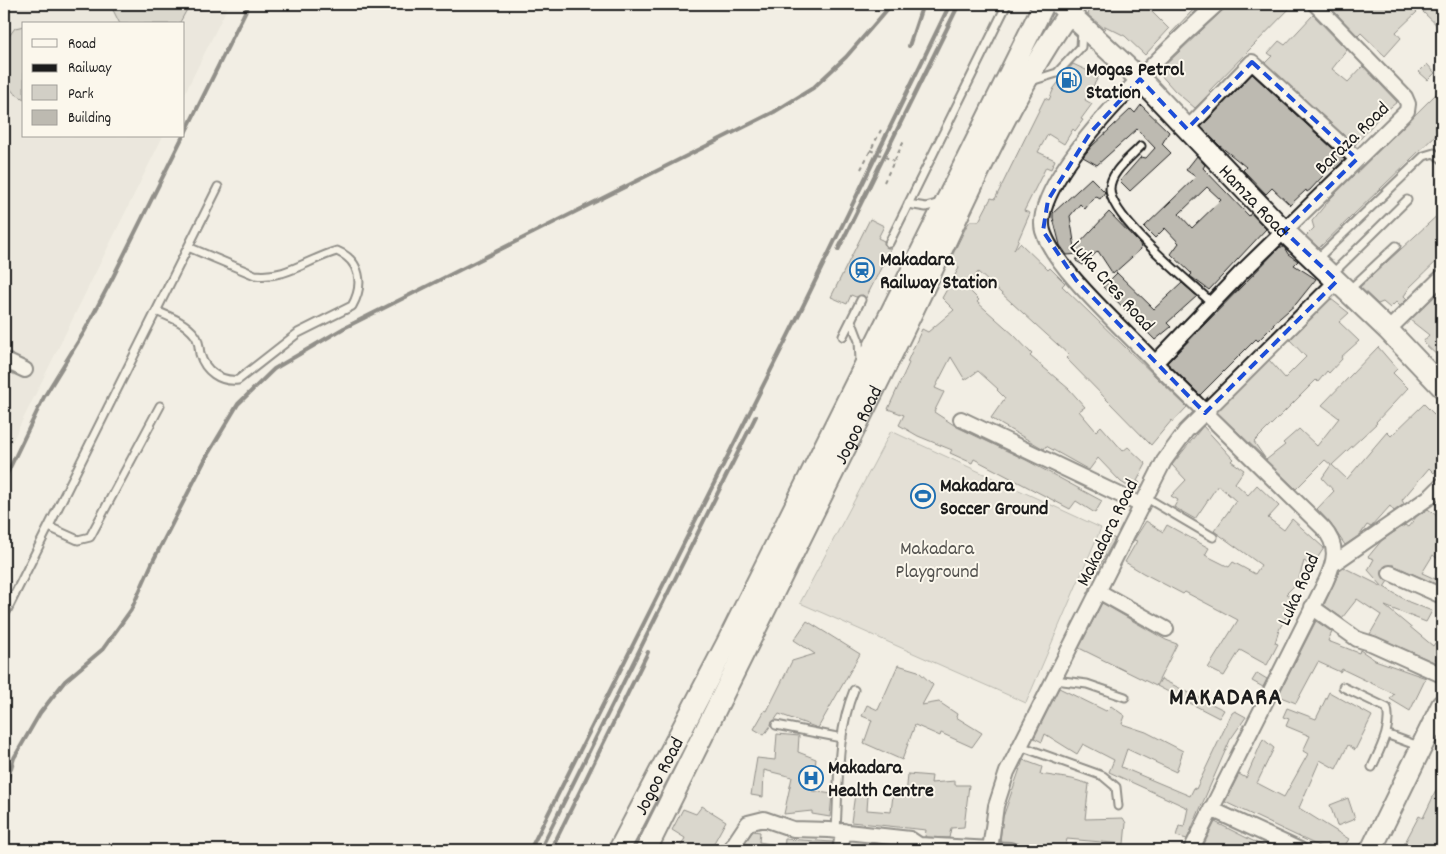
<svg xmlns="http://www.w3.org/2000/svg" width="1446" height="854" font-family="Dekko,sans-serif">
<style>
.built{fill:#e2ded5}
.green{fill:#d2cfc6;stroke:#777671}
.building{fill:#bdbab1;stroke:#1c1c1c;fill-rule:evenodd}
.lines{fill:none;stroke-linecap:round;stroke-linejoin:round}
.lane-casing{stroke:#1c1c1c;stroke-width:11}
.street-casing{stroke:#1c1c1c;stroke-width:18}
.secondary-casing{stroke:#1c1c1c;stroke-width:24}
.path{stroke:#1c1c1c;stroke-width:2;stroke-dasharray:4 4;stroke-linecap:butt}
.lane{stroke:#fbf7ec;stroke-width:7}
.street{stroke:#fbf7ec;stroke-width:14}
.secondary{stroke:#fbf7ec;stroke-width:20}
.rail{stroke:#1c1c1c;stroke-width:4}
.path-bridge{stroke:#1c1c1c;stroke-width:2;stroke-dasharray:4 4;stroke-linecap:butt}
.marked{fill:none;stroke:#1d4ed8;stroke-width:4;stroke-dasharray:10 6;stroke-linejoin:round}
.labels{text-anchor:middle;stroke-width:4;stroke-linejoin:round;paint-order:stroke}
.poi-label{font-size:20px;font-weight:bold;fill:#1c1c1c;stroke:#fbf7ec;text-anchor:start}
.street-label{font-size:20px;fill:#1c1c1c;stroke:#fbf7ec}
.park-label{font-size:20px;fill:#53524f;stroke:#fbf7ec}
.district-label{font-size:25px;font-weight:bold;letter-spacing:1px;fill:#1c1c1c;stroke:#fbf7ec}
</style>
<rect width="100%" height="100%" fill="#f2eee4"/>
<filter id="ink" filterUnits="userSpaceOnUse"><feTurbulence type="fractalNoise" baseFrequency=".02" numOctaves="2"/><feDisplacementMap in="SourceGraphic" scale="10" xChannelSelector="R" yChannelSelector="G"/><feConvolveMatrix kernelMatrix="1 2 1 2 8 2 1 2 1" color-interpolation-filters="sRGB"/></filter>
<g filter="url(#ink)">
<path class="built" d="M4,4h225l-45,91v-71h-160v112h139l-159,322z"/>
<path class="green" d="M891,431l210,97 -75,175 -226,-100z"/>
<path class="building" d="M110,4h80l-11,20h-59z
M1091,4h63l-5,5 20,20 -24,26 -20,-19 -20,-10v3l-17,-14z
M1226,4h68l-85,87 2,1 -16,16 -20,-17 -17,-19 65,-62z
M1327,4h82l8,8 -21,20 5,6 -16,18 -24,-23 -3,3z
M1431,4h11v26l-19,-18z
M1194,9l2,2 -25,24 -1,-1z
M1313,15l34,35 -15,19 16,13 15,-16 34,36 -16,13 -26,30 -90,-82 7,-7 -4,-3 11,-12 6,4z
M24,26v73l-10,-6 -10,-12v-38l11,-15z
M1073,64l26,12 -14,24 7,4 -11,15 2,1 -8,11 -2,-2 -9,15 -16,-10 -10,18 17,8 -4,9 -5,-2 -22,44 6,2 -16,37 6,-7 28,27 2,-2 15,15 -3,3 125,121 -14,15 -1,-2 -21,25 -85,-87 3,-3 -91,-83 -10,17 11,11 -2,2 37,33 18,19 -2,2 39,33 16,18 -6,4 17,20 5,-5 22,25 5,-4 18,17 -9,17 3,2 -5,8 -14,-9 -23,-24 -9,12 -43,-24 -2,3 -42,-24 -11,-7 14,-20 -8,-8 1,-1 -20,-18 -13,9 -14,-23 -16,31 9,4 -10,20 23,15 69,33 76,41 -7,12 -19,-12 -6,8 -96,-50 -2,4 -22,-10 2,-3 -34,-14 -19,-11 5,-10 -16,-6 21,-46 -2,-1 15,-33 6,3 26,-22 -12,-12 17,-30 -7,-12 14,-29 4,-6h9l12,-23 4,1 50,-101 4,2 5,-12z
M1427,64l8,9 -7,7 -9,-8z
M1252,74l93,86 -10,9 -3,-3 -22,24 -3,2 -1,-2 -16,15 -18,-17 -6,6 -23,-24 3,-3 -26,-21 -19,-19z
M1436,94l6,6v29l-123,119 -13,-12 8,-8 -2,-7 18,-22z
M1141,105l28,27 -7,12 9,9 -41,38 -10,-10 21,-24 5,1 9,-10 -18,-19 -40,36 -14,-8 8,-10 40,-38 4,4z
M1197,156l8,9 -2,3 46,48 2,-3 15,16 -57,61 -19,-14 2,-2 -21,-20 8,-11 -14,-15 -10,10 -11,-11 52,-50 -10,-7zM1207,187l14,13 -29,28 -13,-14z
M1091,178l14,14 -5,7 -5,-3 -10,13 -5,-5 -10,12 5,32 34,-36 31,32 1,5 -28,25 -15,-23 -15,14 -7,-4 3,-7 -12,1 -7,-10 -7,-27v-5z
M1442,211v45l-32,31 -6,9 3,3 -7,7 -4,-4 -6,6 -7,-6 -5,2 -18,-17z
M870,219l14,7 -6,12 6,3 2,6 5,1 -25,50 -3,-3 -7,2 -5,-2 -4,9 -16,-7z
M1280,247h4l4,7 10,7 -4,4 22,14 -20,25 -23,20 1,1 -16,16 -2,-2 -56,56 -33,-32z
M1117,273l37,36 28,-26 15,13 -30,27 4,4 -16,13 -52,-53z
M1442,289v71l-19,-18 6,-7 -19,-15z
M1331,299l18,14 -10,9 20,19 -18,16 1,2 -13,14 -2,-2 -9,11 -2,-2 -62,62 11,16 -48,-46 52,-52 16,18 21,-21 -16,-17z
M1378,347l19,22 -4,4 15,15 -32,34 1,1 -45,42 15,14 40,-47 4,4 33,-32 18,18v42l-8,9 -5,-5 -27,32 2,4 -10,7 -4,-5 -19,21 -4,-2 -7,10 -15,10 -15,-22 -13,-14 17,-18 -12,-13 9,-13 -6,-5 -29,29 -30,-29 19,-15 -2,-2 16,-14 18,17 22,-28 -17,-13z
M1203,426l30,33 -2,2 13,9 -9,13 13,12 9,-10 22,21 -11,12 16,12 8,-11 32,29 -12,18 -8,-5 -6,21 -12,12 9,5 -16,31 -4,13 3,1 -11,21 -27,-15 -16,26 -16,-8 30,-48 -53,-28 -2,2 -40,-21 -18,-11 12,-21 -3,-1 12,-19 17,11 4,-7 42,23 -4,7 24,12 4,-5 22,12 6,-9 -47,-34 22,-30 -18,-16 -23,34 -21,-12 4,-7 -7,-4 15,-16 -14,-15z
M1428,509l9,7 5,-6v52l-9,-7 -11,18 20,9v5l-49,-22 -8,1 -4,7 7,8 -4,6 25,15 23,9 -6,11 -41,-16 48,40 2,-3 7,3 -8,16 -64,-28 11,-19 -24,-16 -15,19 -18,-13 16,-35 3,-3 40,20 -15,-17 6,-11 -6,-2 14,-17 23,-15 3,2 9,-11z
M1107,534l8,5 -16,28 -9,-6z
M1102,603l64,37 11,4 -21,42 -77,-38z
M807,621l53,33 -42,74 -39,-14 -15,21 -10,-6 11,-19 2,1 25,-50 23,-7 -21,-14z
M1316,621l16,11 -4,9 31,12 1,-3 15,10 51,18 -16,33 -20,-12 4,-5 -52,-25 -2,3 -22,-10 -22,41 -18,-7z
M898,665l20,6 15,14 -11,20 17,-3 18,12 -1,3 26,16 -10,14 -31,-14 -1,3 -25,-11 -13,35 -38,-17 8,-23 -10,-4 5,-11 11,5z
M1257,673l10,6 -4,8 -11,-6z
M1161,679l63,31 -5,8 -62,-32z
M1059,688l47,23 5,-5 14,10 -3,8 24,8 37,19 -7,21 -49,-23 -6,18 69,29 4,-8 2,1 36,-76 3,-2 11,6 -16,23 -43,99 -11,-3 3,-10 5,1 4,-19 -79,-36 5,-12 -31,-16 -6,10 -32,-20 -3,8 -8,-4z
M1329,692l43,24 -17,34 -7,-5 -12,24 -16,-9 -21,48 50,31 -7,11h-15l-102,-48 14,-28 7,4 17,-39 11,9 -17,35 27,14 24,-43 -5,-3 7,-15 -24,-10 3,-7 -6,-2 4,-9 29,11z
M777,734l22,2 -1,16 18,7 -4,32 20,3 -2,23 -18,-3v-3l-28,3 8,-37 -28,-7 -1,27 -12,-2 6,-37 18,2z
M1023,760l19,7 -2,7 32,5 17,5 -4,35 38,-1 3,5 -2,21 -57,-5 -2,10 -65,-8 3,-24z
M908,774l24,2 -1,7 24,-2v4h14l-5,42 -13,1 -2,10 -24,-1 1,-7 -75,-8 4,-28 13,2 -1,14 24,2 2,-17 13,2z
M1442,778v72h-41l18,-34 4,2z
M1348,798l7,21 -18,7 -7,-21z
M702,806l24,15 -16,29h-31l6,-12 -13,-8 11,-21 13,5z
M1215,822l56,28h-70z
M753,831l7,1 -1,10 18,3 -1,5h-31l1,-9z
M785,839l48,3 -2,8h-47z"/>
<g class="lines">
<defs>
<path id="lane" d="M1031,81l26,-8 24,-26 1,-17
M1141,146c-11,12 -31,26 -31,43 0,29 80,93 102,114
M908,204l18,3 14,-4
M889,243l118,-239
M1316,260l108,-104 10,-3 8,6
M1332,274l75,-74
M1348,291l48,-45
M156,311c14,6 29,11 39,24 4,5 4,13 5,19 5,17 20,28 38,26l60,-47 54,-27c12,-21 9,-45 -15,-55 -29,8 -51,28 -82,24l-67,-28
M851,320l8,21 1,19
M843,336l18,-36
M1145,497l68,40
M49,527l29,13 12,-3 70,-131
M4,616l214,-429
M1055,680l32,4 38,13
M1343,687l44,21c5,20 -7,41 -15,59
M776,725l66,13
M1386,734l35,13
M1020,746l83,30 13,11 2,19
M836,830c3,-46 0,-96 18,-140"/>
<path id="street" d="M1217,4c-39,35 -189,173 -174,227 11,37 84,101 112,132l85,-89 167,-163 1,-7 -3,-7 -90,-93
M1187,129l65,-67 105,97
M1388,330l54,-53
M4,360l21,10
M1155,363l168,165c16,18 12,33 3,53l-135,269
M961,419l180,86
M1333,564l98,-68 11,-11
M1390,573l52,23
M1098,591l68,38
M1312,607l45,32 16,5 69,31
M1211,809l89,41
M919,845l91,5
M730,850l18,-27 16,-4 29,10 36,1 81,9 9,6 -1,5
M840,850l4,-19
M990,850l6,-44 11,-34 157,-311 22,-30 151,-150"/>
<g id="secondary">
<path id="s1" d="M1060,5l80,74 144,152 104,99 54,57"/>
<path id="s2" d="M619,850l108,-207 317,-639"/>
<path id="s3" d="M646,850c86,-174 173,-347 258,-521 54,-110 100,-226 171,-325"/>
<path d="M1371,850l71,-145"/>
</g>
</defs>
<use href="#lane" class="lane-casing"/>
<use href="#street" class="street-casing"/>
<use href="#secondary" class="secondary-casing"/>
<path class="path" d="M861,169l20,-39
M884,182l20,-41"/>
<use href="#lane" class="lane"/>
<use href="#street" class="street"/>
<use href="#secondary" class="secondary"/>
<path class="rail" d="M909,46l14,-42
M184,135l65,-131
M838,250l121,-246
M4,480l40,-83 40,-65 29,-55 70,-141
M4,792l10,-34 26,-45 25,-32 38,-32 28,-39 22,-49 55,-107 30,-50 36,-35 70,-41 430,-216 39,-24 33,-31 46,-53
M530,850l273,-544 147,-302
M540,850l216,-434
M551,850l97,-198"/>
<path class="path-bridge" d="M870,150l24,11"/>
</g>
</g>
<path d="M0 0H1446V854H0ZM1252,62l105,97 -73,72 53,50 -132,132 -129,-133 -33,-49 5,-31 42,-67 50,-54 47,50z" fill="#f2eee4" fill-opacity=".55" fill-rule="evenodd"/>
<path class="marked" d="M1252,62l105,97 -73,72 53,50 -132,132 -129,-133 -33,-49 5,-31 42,-67 50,-54 47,50z"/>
<defs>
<symbol id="fuel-ring" viewBox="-11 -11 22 22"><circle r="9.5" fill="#fbf7ec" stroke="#1f6fb2" stroke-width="1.5"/><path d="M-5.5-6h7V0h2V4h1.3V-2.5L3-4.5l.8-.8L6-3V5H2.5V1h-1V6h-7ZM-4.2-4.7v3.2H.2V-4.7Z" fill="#1f6fb2"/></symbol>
<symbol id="station-ring" viewBox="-11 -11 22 22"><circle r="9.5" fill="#fbf7ec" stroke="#1f6fb2" stroke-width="1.5"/><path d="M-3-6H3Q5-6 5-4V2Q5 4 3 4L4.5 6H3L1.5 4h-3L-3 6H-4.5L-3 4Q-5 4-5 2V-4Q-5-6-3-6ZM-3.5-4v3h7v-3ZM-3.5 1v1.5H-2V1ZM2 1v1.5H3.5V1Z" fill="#1f6fb2"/></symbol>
<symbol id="stadium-ring" viewBox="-11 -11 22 22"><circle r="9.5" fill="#fbf7ec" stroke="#1f6fb2" stroke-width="1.5"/><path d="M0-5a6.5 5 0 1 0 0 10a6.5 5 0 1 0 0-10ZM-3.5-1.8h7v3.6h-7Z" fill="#1f6fb2"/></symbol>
<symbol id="hospital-ring" viewBox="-11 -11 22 22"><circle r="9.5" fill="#fbf7ec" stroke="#1f6fb2" stroke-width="1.5"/><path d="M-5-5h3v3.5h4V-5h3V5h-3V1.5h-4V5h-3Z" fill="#1f6fb2"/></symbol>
</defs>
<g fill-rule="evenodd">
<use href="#fuel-ring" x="1055" y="66" width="28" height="28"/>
<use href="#station-ring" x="848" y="256" width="28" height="28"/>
<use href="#stadium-ring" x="909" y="482" width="28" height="28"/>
<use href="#hospital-ring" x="797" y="764" width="28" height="28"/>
</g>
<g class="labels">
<g class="poi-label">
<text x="1086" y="75">Mogas Petrol<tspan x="1086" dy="23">Station</tspan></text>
<text x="880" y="265">Makadara<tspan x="880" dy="23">Railway Station</tspan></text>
<text x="940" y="491">Makadara<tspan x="940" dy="23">Soccer Ground</tspan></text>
<text x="828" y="773">Makadara<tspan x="828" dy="23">Health Centre</tspan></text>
</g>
<g class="street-label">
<text transform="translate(1351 137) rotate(-44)" y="7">Baraza Road</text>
<text dy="7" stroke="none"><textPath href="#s1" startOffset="276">Hamza Road</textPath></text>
<text transform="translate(1113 285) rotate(48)" y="7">Luka Cres Road</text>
<text dy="7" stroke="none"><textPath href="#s3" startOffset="475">Jogoo Road</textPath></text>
<text transform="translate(1106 532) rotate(-64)" y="7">Makadara Road</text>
<text transform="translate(1297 589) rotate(-66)" y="7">Luka Road</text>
<text dy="7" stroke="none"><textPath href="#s2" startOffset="84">Jogoo Road</textPath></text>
</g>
<g class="park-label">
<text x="937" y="554">Makadara<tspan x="937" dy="23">Playground</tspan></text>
</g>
<g class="district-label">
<text x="1226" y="704">MAKADARA</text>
</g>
</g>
<rect width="1446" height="854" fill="none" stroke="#fbf7ec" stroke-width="20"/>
<rect x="10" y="10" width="1426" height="834" fill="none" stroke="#1c1c1c" stroke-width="2" filter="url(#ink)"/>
<rect x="22" y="22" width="162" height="115" fill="#fbf7ec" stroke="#a29f99"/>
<rect x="32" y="39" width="25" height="8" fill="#fbf7ec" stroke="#a29f99"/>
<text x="68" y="48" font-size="15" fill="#1c1c1c">Road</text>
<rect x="32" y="64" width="25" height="8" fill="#1c1c1c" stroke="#a29f99"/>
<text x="68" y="72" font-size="15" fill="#1c1c1c">Railway</text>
<rect x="32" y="85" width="25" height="15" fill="#d2cfc6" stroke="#a29f99"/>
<text x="68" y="98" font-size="15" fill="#1c1c1c">Park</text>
<rect x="32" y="110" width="25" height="15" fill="#bdbab1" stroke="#a29f99"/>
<text x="68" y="122" font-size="15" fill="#1c1c1c">Building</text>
</svg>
